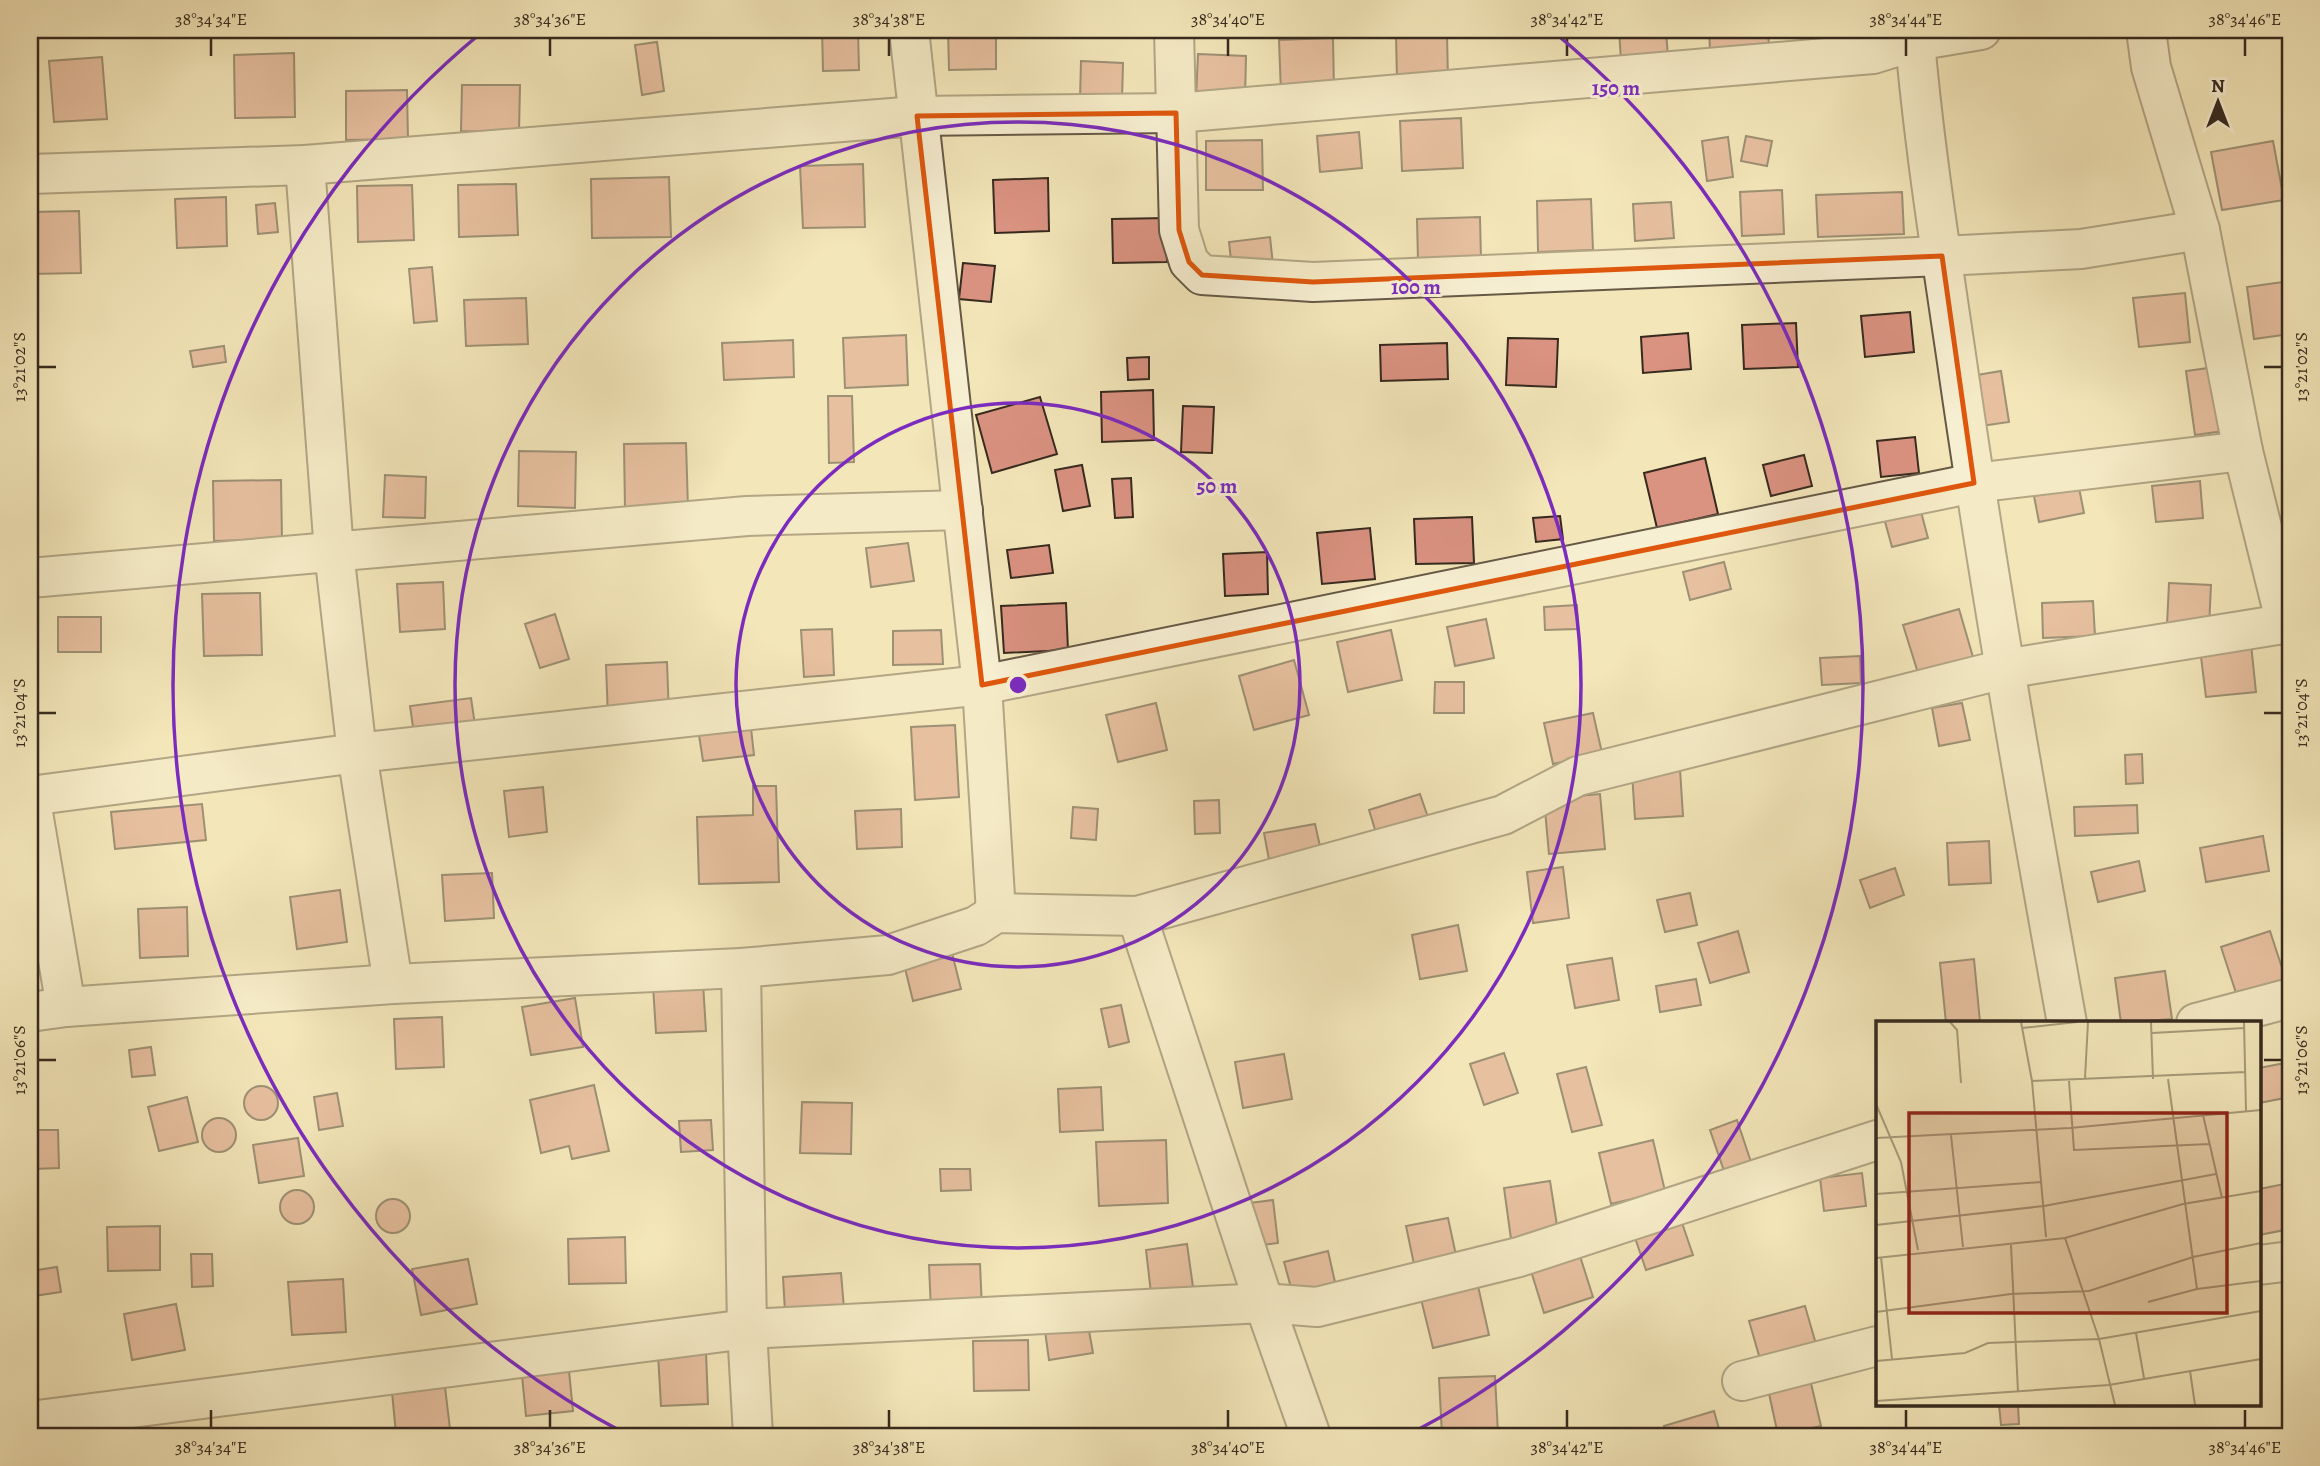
<svg xmlns="http://www.w3.org/2000/svg" width="2320" height="1466" font-family="Alegreya,serif">
  <rect width="100%" height="100%" fill="#f3e6b9"/>
  <filter id="stains"><feTurbulence type="fractalNoise" baseFrequency=".00286" numOctaves="4"/><feColorMatrix values="0 0 0 0 .2 0 0 0 0 .09 0 0 0 0 .02 0 0 0 .5 -.17"/></filter>
  <radialGradient id="worn" r=".72"><stop offset=".6" stop-color="#630" stop-opacity="0"/><stop offset="1" stop-color="#630" stop-opacity=".3"/></radialGradient>
  <g fill="#da9281" stroke="#362a1f" stroke-width="2">
    <polygon points="822,30 858,30 859,70 823,71"/>
    <polygon points="948,30 996,30 996,69 949,70"/>
    <polygon points="1619,30 1666,30 1668,58 1621,60"/>
    <polygon points="1709,30 1768,30 1769,47 1710,50"/>
    <polygon points="1807,30 1867,30 1868,42 1808,45"/>
    <polygon points="1447,34 1448,79 1397,80 1396,35"/>
    <polygon points="1333,38 1334,91 1281,93 1279,40"/>
    <polygon points="657,42 664,91 642,95 635,45"/>
    <polygon points="294,53 295,117 235,118 234,55"/>
    <polygon points="1198,54 1246,56 1245,99 1196,98"/>
    <polygon points="102,57 107,119 54,122 49,61"/>
    <polygon points="1081,61 1123,63 1122,101 1080,99"/>
    <polygon points="462,85 520,85 519,133 461,131"/>
    <polygon points="407,90 408,139 346,140 346,91"/>
    <polygon points="1461,118 1463,168 1402,171 1400,121"/>
    <polygon points="1359,132 1362,168 1320,172 1317,136"/>
    <polygon points="1746,136 1772,141 1767,166 1741,161"/>
    <polygon points="1728,137 1733,177 1707,181 1702,141"/>
    <polygon points="1262,140 1263,190 1206,190 1206,141"/>
    <polygon points="2273,141 2284,200 2222,210 2211,152"/>
    <polygon points="863,164 865,227 803,228 800,166"/>
    <polygon points="669,177 671,237 592,238 591,179"/>
    <polygon points="1048,178 1049,231 995,233 993,180"/>
    <polygon points="516,184 518,235 459,237 458,185"/>
    <polygon points="412,185 414,240 358,242 357,186"/>
    <polygon points="1782,190 1784,234 1742,236 1740,192"/>
    <polygon points="1902,192 1904,234 1818,237 1816,195"/>
    <polygon points="226,197 227,246 177,248 175,199"/>
    <polygon points="1591,199 1593,250 1538,252 1537,201"/>
    <polygon points="1671,202 1674,238 1635,241 1633,204"/>
    <polygon points="275,203 278,232 258,234 256,205"/>
    <polygon points="79,211 81,273 30,274 30,212"/>
    <polygon points="1480,217 1481,260 1418,261 1417,219"/>
    <polygon points="1166,218 1167,262 1113,263 1112,219"/>
    <polygon points="1270,237 1273,265 1232,269 1229,242"/>
    <polygon points="963,263 995,266 991,302 959,299"/>
    <polygon points="432,267 437,321 414,323 409,269"/>
    <polygon points="2290,281 2290,334 2254,339 2247,287"/>
    <polygon points="2185,293 2190,342 2139,347 2133,298"/>
    <polygon points="526,298 528,344 466,346 464,300"/>
    <polygon points="1910,312 1914,352 1865,357 1861,316"/>
    <polygon points="1796,323 1798,367 1744,369 1742,325"/>
    <polygon points="1688,333 1691,369 1643,373 1641,337"/>
    <polygon points="906,335 908,385 845,388 843,338"/>
    <polygon points="1508,338 1558,339 1556,387 1506,385"/>
    <polygon points="793,340 794,377 724,380 722,343"/>
    <polygon points="1447,343 1448,379 1381,381 1380,345"/>
    <polygon points="224,346 226,362 193,367 190,351"/>
    <polygon points="1149,357 1149,379 1128,380 1127,358"/>
    <polygon points="2222,366 2231,430 2195,435 2186,371"/>
    <polygon points="2001,371 2009,422 1974,427 1965,377"/>
    <polygon points="1153,390 1154,440 1102,442 1101,392"/>
    <polygon points="828,396 852,396 854,462 829,463"/>
    <polygon points="1040,397 1057,454 992,473 976,415"/>
    <polygon points="1183,406 1214,407 1212,453 1181,452"/>
    <polygon points="1915,437 1919,473 1881,477 1877,441"/>
    <polygon points="686,443 688,508 625,509 624,444"/>
    <polygon points="519,451 576,452 575,508 518,506"/>
    <polygon points="1804,455 1812,486 1771,496 1763,465"/>
    <polygon points="1705,458 1718,514 1657,528 1644,473"/>
    <polygon points="1082,465 1090,506 1063,511 1055,470"/>
    <polygon points="385,475 426,477 425,518 383,517"/>
    <polygon points="1131,478 1133,517 1115,518 1112,479"/>
    <polygon points="281,480 282,539 214,541 213,481"/>
    <polygon points="2200,481 2203,518 2156,522 2152,486"/>
    <polygon points="2079,488 2084,513 2039,522 2034,496"/>
    <polygon points="1920,508 1928,538 1892,547 1884,518"/>
    <polygon points="1560,516 1563,539 1536,542 1533,518"/>
    <polygon points="1472,517 1474,563 1416,564 1414,519"/>
    <polygon points="1370,528 1375,579 1322,584 1317,533"/>
    <polygon points="908,543 914,581 871,587 866,548"/>
    <polygon points="1049,545 1053,573 1011,578 1007,550"/>
    <polygon points="1267,552 1268,594 1225,596 1223,554"/>
    <polygon points="1724,562 1731,589 1690,600 1683,572"/>
    <polygon points="443,582 445,629 400,632 397,584"/>
    <polygon points="2169,583 2211,585 2209,627 2167,625"/>
    <polygon points="260,593 262,655 204,656 202,594"/>
    <polygon points="2093,601 2095,636 2043,638 2042,603"/>
    <polygon points="1066,603 1068,650 1004,653 1001,606"/>
    <polygon points="1577,605 1578,629 1545,630 1544,607"/>
    <polygon points="1959,609 1973,657 1918,673 1903,625"/>
    <polygon points="555,614 569,659 540,668 525,624"/>
    <rect x="58" y="617" width="43" height="35"/>
    <polygon points="1486,619 1494,658 1455,666 1447,627"/>
    <polygon points="832,629 834,675 804,677 801,630"/>
    <polygon points="941,630 943,664 893,665 893,631"/>
    <polygon points="1391,630 1402,680 1348,692 1337,642"/>
    <polygon points="2251,644 2256,692 2206,697 2200,649"/>
    <polygon points="1860,656 1861,683 1822,685 1820,658"/>
    <polygon points="1294,660 1309,715 1254,730 1239,676"/>
    <polygon points="667,662 669,715 608,718 606,665"/>
    <polygon points="1435,682 1464,682 1464,713 1434,713"/>
    <polygon points="471,698 475,725 414,734 410,706"/>
    <polygon points="1156,703 1167,750 1118,762 1106,715"/>
    <polygon points="1962,703 1970,740 1939,746 1932,708"/>
    <polygon points="1593,713 1602,753 1553,764 1544,723"/>
    <polygon points="955,725 959,797 915,800 911,727"/>
    <polygon points="751,728 754,755 703,761 699,735"/>
    <polygon points="2142,754 2143,783 2126,784 2125,755"/>
    <polygon points="1680,769 1683,816 1635,819 1632,773"/>
    <polygon points="753,786 776,786 779,882 699,884 697,817 753,815"/>
    <polygon points="543,787 547,832 509,837 504,791"/>
    <polygon points="1420,794 1433,832 1381,849 1369,810"/>
    <polygon points="1600,794 1605,849 1549,854 1544,799"/>
    <polygon points="1219,800 1220,833 1195,834 1194,801"/>
    <polygon points="202,804 206,840 115,849 111,812"/>
    <polygon points="2137,805 2138,833 2075,836 2074,807"/>
    <polygon points="1073,807 1098,809 1096,840 1071,838"/>
    <polygon points="901,809 902,847 857,849 855,811"/>
    <polygon points="1315,824 1322,855 1270,865 1264,833"/>
    <polygon points="2263,836 2269,871 2206,882 2200,848"/>
    <polygon points="1989,841 1991,883 1949,885 1947,843"/>
    <polygon points="2139,861 2145,891 2098,902 2091,872"/>
    <polygon points="1563,867 1569,918 1533,923 1527,872"/>
    <polygon points="1895,868 1904,895 1870,908 1860,880"/>
    <polygon points="492,873 494,918 445,921 442,875"/>
    <polygon points="340,890 347,942 297,949 290,897"/>
    <polygon points="1690,893 1697,925 1665,932 1657,900"/>
    <polygon points="187,907 188,956 140,958 138,909"/>
    <polygon points="1458,925 1467,971 1420,979 1412,935"/>
    <polygon points="1738,931 1749,972 1710,983 1698,943"/>
    <polygon points="2270,931 2286,980 2237,996 2221,947"/>
    <polygon points="952,953 961,989 913,1001 904,964"/>
    <polygon points="1612,958 1619,1000 1575,1008 1567,965"/>
    <polygon points="1974,959 1980,1022 1946,1023 1940,963"/>
    <polygon points="2165,971 2172,1019 2121,1023 2115,978"/>
    <polygon points="1696,979 1701,1005 1660,1012 1656,986"/>
    <polygon points="703,983 706,1031 656,1033 653,986"/>
    <polygon points="575,998 583,1047 531,1055 522,1007"/>
    <polygon points="1121,1005 1129,1042 1109,1047 1101,1009"/>
    <polygon points="442,1017 444,1067 396,1069 394,1019"/>
    <polygon points="151,1047 155,1075 132,1077 129,1050"/>
    <polygon points="1504,1053 1518,1093 1484,1105 1470,1064"/>
    <polygon points="1284,1054 1292,1099 1243,1108 1235,1062"/>
    <polygon points="2290,1062 2290,1097 2259,1103 2259,1068"/>
    <polygon points="1586,1067 1602,1125 1572,1132 1557,1074"/>
    <polygon points="594,1085 609,1151 572,1159 569,1146 541,1153 530,1100"/>
    <circle cx="261" cy="1103" r="17"/>
    <polygon points="1101,1087 1103,1130 1060,1132 1058,1089"/>
    <polygon points="337,1093 343,1126 319,1130 314,1097"/>
    <polygon points="187,1097 198,1142 159,1151 148,1107"/>
    <polygon points="802,1102 852,1103 851,1154 800,1153"/>
    <circle cx="219" cy="1135" r="17"/>
    <polygon points="711,1120 713,1150 681,1152 679,1121"/>
    <polygon points="1737,1120 1751,1162 1724,1171 1710,1130"/>
    <polygon points="33,1130 58,1130 59,1168 34,1169"/>
    <polygon points="298,1138 304,1176 259,1183 253,1145"/>
    <polygon points="1166,1140 1168,1203 1099,1206 1096,1142"/>
    <polygon points="1653,1140 1665,1191 1611,1204 1599,1153"/>
    <polygon points="940,1169 970,1169 971,1190 941,1191"/>
    <polygon points="1862,1173 1866,1206 1824,1211 1820,1178"/>
    <polygon points="1550,1181 1558,1232 1511,1239 1504,1188"/>
    <polygon points="2289,1183 2290,1229 2259,1235 2259,1189"/>
    <circle cx="297" cy="1207" r="17"/>
    <circle cx="393" cy="1216" r="17"/>
    <polygon points="1273,1200 1278,1243 1253,1246 1249,1203"/>
    <polygon points="1680,1217 1693,1255 1646,1270 1633,1232"/>
    <polygon points="1448,1218 1457,1260 1415,1269 1406,1226"/>
    <polygon points="160,1226 160,1270 108,1271 107,1227"/>
    <polygon points="625,1237 626,1283 569,1284 568,1239"/>
    <polygon points="1187,1244 1193,1287 1151,1293 1146,1250"/>
    <polygon points="1328,1251 1337,1291 1295,1302 1284,1262"/>
    <polygon points="191,1254 212,1254 213,1286 192,1287"/>
    <polygon points="1580,1256 1593,1297 1544,1313 1531,1271"/>
    <polygon points="468,1259 477,1304 421,1315 412,1269"/>
    <polygon points="980,1264 982,1309 931,1311 929,1265"/>
    <polygon points="57,1267 61,1292 34,1296 30,1271"/>
    <polygon points="841,1273 844,1308 785,1312 783,1277"/>
    <polygon points="343,1279 346,1332 292,1335 288,1282"/>
    <polygon points="1478,1286 1489,1335 1433,1348 1421,1299"/>
    <polygon points="176,1304 185,1350 132,1360 124,1314"/>
    <polygon points="1805,1306 1818,1351 1762,1366 1749,1321"/>
    <polygon points="1088,1325 1093,1353 1049,1360 1045,1331"/>
    <polygon points="1028,1340 1029,1390 974,1391 973,1341"/>
    <polygon points="706,1352 708,1404 661,1406 658,1354"/>
    <polygon points="568,1361 573,1411 526,1416 521,1366"/>
    <polygon points="1495,1376 1498,1433 1442,1435 1439,1378"/>
    <polygon points="1810,1379 1821,1426 1778,1435 1768,1389"/>
    <polygon points="445,1387 450,1429 396,1434 392,1392"/>
    <polygon points="1999,1405 2018,1405 2019,1424 2001,1425"/>
    <polygon points="1714,1411 1721,1436 1667,1436 1664,1426"/>
    <polygon points="1644,1428 1646,1436 1612,1436"/>
  </g>
  <g fill="none" stroke-linecap="round" stroke-linejoin="round">
    <defs>
      <g id="minor">
        <polyline points="909,30 982,685 996,913"/>
        <polyline points="1174,30 1179,230 1189,262 1202,275 1313,282 1942,256 2081,249 2200,230"/>
        <path d="M1914,30C1923,138 1940,247 1956,355C1988,579 2027,801 2067,1023"/>
        <polyline points="2146,30 2151,67 2200,230 2243,451 2286,624"/>
        <polyline points="305,165 334,552 357,753 393,984"/>
        <polyline points="30,174 305,165 917,116 1176,113 1873,54 1915,41 1981,30"/>
        <polyline points="30,578 747,516 963,510"/>
        <polyline points="30,795 66,1007"/>
        <polyline points="30,796 357,753 982,685 1974,483 2243,451"/>
        <polyline points="1137,916 1264,1303 1311,1436"/>
        <polyline points="741,968 747,1329 753,1436"/>
        <polyline points="30,1012 66,1007 393,984 741,968 888,955 976,926 996,913 1137,916 1503,815 1578,776 2004,669 2290,623"/>
        <polyline points="2196,1023 2290,998"/>
        <polyline points="2259,1265 2290,1261"/>
        <polyline points="1742,1381 1877,1346"/>
        <polyline points="30,1421 747,1329 1264,1303 1317,1307 1519,1257 1877,1140"/>
      </g>
    </defs>
    <use href="#minor" stroke="#655946" stroke-width="42"/>
    <use href="#minor" stroke="#f7efd2" stroke-width="38"/>
  </g>
  <path d="M0 0H2320V1466H0ZM1176,113L1179,230L1189,262L1202,275L1313,282L1942,256L1974,483L982,685L917,116Z" fill="#f3e6b9" fill-opacity=".55" fill-rule="evenodd"/>
  <path fill="none" stroke="#df570d" stroke-width="5" stroke-linejoin="round" d="M1176,113L1179,230L1189,262L1202,275L1313,282L1942,256L1974,483L982,685L917,116Z"/>
  <path fill="none" stroke="#362a1f" stroke-width="2.5" d="M211,38V56M550,38V56M889,38V56M1228,38V56M1567,38V56M1906,38V56M2245,38V56M38,367H56M2264,367H2282M38,713H56M2264,713H2282M38,1060H56M2264,1060H2282M211,1410V1428M550,1410V1428M889,1410V1428M1228,1410V1428M1567,1410V1428M1906,1410V1428M2245,1410V1428"/>
  <g fill="none" stroke="#7b2cbf" stroke-width="3.5">
    <circle cx="1018" cy="685" r="282"/>
    <circle cx="1018" cy="685" r="563"/>
    <path d="M628 1435A845 845 0 0 1 481 33M1555 33A845 845 0 0 1 1408 1435"/>
  </g>
  <g transform="translate(1876 1021)">
    <rect width="385" height="385" fill="#f3e6b9"/>
    <path fill="none" stroke="#a79b7b" stroke-width="2" d="M74,1L81,9L85,62M145,1L156,60L370,51M275,1L277,58M368,1L370,90M146,7L201,1M276,12L369,7M209,57L212,1M292,58L321,268M156,60L170,216M193,60L198,129L334,123M0,83L25,141L42,229M327,94L346,177M75,114L87,226M0,117L194,107L385,89M0,173L165,161M0,204L168,185L340,153M189,217L223,318L239,384M135,224L142,371M5,236L16,338M0,237L189,217L307,183L385,170M272,281L321,268L385,260M0,291L135,273L213,270L317,236L385,222M260,312L268,357M0,340L89,332L112,322L223,318L385,290M314,350L319,384M0,380L233,364L385,338"/>
    <path fill="#8f2418" fill-opacity="0.15" stroke="#8f2418" stroke-width="3.5" d="M33,92H351V292H33Z"/>
    <rect width="385" height="385" fill="none" stroke="#362a1f" stroke-width="3.5"/>
  </g>
  <circle cx="1018" cy="685" r="10" fill="#7b2cbf" stroke="#f7efd2" stroke-width="3.5"/>
  <g font-size="21" text-anchor="middle" font-weight="bold" fill="#7b2cbf" stroke="#f7efd2" stroke-width="6" stroke-linejoin="round" paint-order="stroke">
    <text x="1616" y="95">150 m</text>
    <text x="1416" y="294">100 m</text>
    <text x="1217" y="493">50 m</text>
  </g>
  <rect width="2320" height="1466" fill="none" stroke="#f3e6b9" stroke-width="77"/>
  <g transform="translate(2218 102)" stroke="#f7efd2" stroke-width="5" paint-order="stroke">
  <path d="M0-5L12 26L0 18L-12 26Z" fill="#362a1f"/>
  <text y="-10" font-size="19" font-weight="bold" text-anchor="middle" fill="#362a1f">N</text>
  </g>
  <rect x="38" y="38" width="2244" height="1390" fill="none" stroke="#362a1f" stroke-width="2.5"/>
  <g font-size="18" text-anchor="middle" fill="#362a1f">
    <text x="211" y="25">38°34'34"E</text>
    <text x="550" y="25">38°34'36"E</text>
    <text x="889" y="25">38°34'38"E</text>
    <text x="1228" y="25">38°34'40"E</text>
    <text x="1567" y="25">38°34'42"E</text>
    <text x="1906" y="25">38°34'44"E</text>
    <text x="2245" y="25">38°34'46"E</text>
    <text transform="translate(19 367) rotate(-90)" y="6">13°21'02"S</text>
    <text transform="translate(2301 367) rotate(-90)" y="6">13°21'02"S</text>
    <text transform="translate(19 713) rotate(-90)" y="6">13°21'04"S</text>
    <text transform="translate(2301 713) rotate(-90)" y="6">13°21'04"S</text>
    <text transform="translate(19 1060) rotate(-90)" y="6">13°21'06"S</text>
    <text transform="translate(2301 1060) rotate(-90)" y="6">13°21'06"S</text>
    <text x="211" y="1453">38°34'34"E</text>
    <text x="550" y="1453">38°34'36"E</text>
    <text x="889" y="1453">38°34'38"E</text>
    <text x="1228" y="1453">38°34'40"E</text>
    <text x="1567" y="1453">38°34'42"E</text>
    <text x="1906" y="1453">38°34'44"E</text>
    <text x="2245" y="1453">38°34'46"E</text>
  </g>
  <rect width="100%" height="100%" filter="url(#stains)"/>
  <rect width="100%" height="100%" fill="url(#worn)"/>
</svg>
